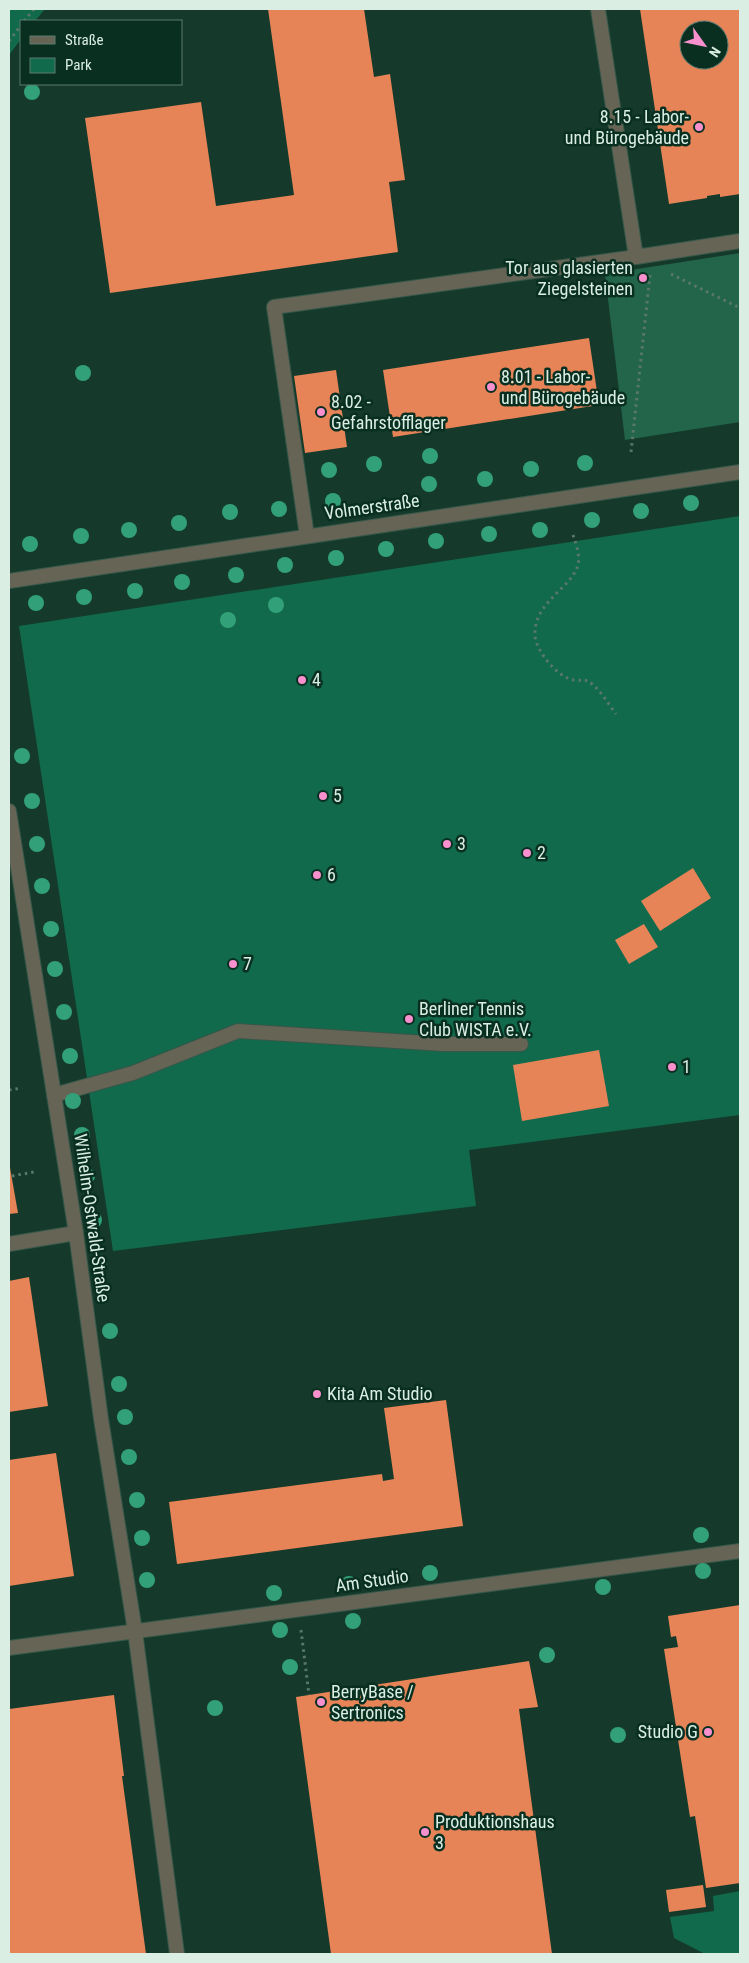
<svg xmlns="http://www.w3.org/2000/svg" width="749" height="1963" font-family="'Roboto Condensed',sans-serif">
  <rect width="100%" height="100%" fill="#153a2b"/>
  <g fill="#116a4c">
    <polygon points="9,9 45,9 35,21 21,21 21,39 9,55"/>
    <polygon points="740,516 740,1115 469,1150 476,1206 113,1251 19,626"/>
    <polygon points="740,1891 740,1954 705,1954 674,1938 670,1917 714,1911 713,1896"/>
  </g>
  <polygon fill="#22654b" points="740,253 740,422 625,440 605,274"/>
  <g fill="#e68458" fill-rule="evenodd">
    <polygon points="268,9 364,9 374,77 390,74 405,180 389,182 398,252 110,293 85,118 201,102 216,206 294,195"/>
    <path d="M640,9H740V194L720,197V194L707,196V198L669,204ZM689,30H719V60H689Z"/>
    <polygon points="589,338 599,405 393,437 383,370"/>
    <polygon points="336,370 347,447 305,453 294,376"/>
    <polygon points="693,868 711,898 660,931 641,901"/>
    <polygon points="644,924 658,947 629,964 615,940"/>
    <polygon points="599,1050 609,1106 522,1121 513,1065"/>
    <polygon points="9,1162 18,1213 9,1214"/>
    <polygon points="29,1277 48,1406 9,1412 9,1281"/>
    <polygon points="446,1400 463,1526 177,1564 169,1502 382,1474 383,1481 394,1479 384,1408"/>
    <polygon points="56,1453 74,1576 9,1586 9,1460"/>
    <polygon points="740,1605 740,1883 706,1888 695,1816 690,1817 664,1649 678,1647 676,1636 671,1637 668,1616"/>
    <polygon points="529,1661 538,1707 519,1709 552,1954 331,1954 296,1697"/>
    <polygon points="114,1695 124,1776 122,1776 146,1954 9,1954 9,1709"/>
    <polygon points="703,1885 706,1907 669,1912 666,1890"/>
  </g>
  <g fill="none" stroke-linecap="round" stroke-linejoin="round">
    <defs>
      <g id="service">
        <polyline points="598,9 636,257 740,241"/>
        <polyline points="307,536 274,307 636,257"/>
        <polyline points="54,1095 133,1073 238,1031 443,1044 521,1044"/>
        <polyline points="9,1244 76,1233"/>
        <polyline points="135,1631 177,1954"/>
      </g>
      <g id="minor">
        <polyline points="9,581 740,472"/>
        <polyline points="9,811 76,1233 101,1419 135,1631"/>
      </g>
      <polyline id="tertiary" points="9,1648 740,1551"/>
    </defs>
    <use href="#service" stroke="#355749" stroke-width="16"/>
    <use href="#minor" stroke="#355749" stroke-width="16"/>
    <use href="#tertiary" stroke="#355749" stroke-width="16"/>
    <g stroke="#59786b" stroke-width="3" stroke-dasharray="2.5 4" stroke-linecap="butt">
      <polyline points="24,21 34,9"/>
      <polyline points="9,41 21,25"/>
      <polyline points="671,274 740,308"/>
      <polyline points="631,452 650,275"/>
      <path d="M573,535C576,544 580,554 578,565C572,588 533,602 535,636C536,651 558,678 574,680C581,681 586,678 592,684C601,691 609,705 616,714"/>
      <polyline points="9,1090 22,1088"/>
      <polyline points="12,1176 34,1172"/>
      <polyline points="301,1630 309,1695"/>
    </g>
    <use href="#service" stroke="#656455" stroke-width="14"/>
    <use href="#minor" stroke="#656455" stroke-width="14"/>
    <use href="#tertiary" stroke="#656455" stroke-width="14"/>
  </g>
  <g fill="#32a078">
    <circle cx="32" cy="92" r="8"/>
    <circle cx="83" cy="373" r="8"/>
    <circle cx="430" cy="456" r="8"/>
    <circle cx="585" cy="463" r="8"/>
    <circle cx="374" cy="464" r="8"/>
    <circle cx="531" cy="469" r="8"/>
    <circle cx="329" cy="470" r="8"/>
    <circle cx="485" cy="479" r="8"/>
    <circle cx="429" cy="484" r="8"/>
    <circle cx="333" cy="501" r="8"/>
    <circle cx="691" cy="503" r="8"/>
    <circle cx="279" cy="509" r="8"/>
    <circle cx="641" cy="511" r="8"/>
    <circle cx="230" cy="512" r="8"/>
    <circle cx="592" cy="520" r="8"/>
    <circle cx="179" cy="523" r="8"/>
    <circle cx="129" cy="530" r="8"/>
    <circle cx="540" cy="530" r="8"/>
    <circle cx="489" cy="534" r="8"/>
    <circle cx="81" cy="536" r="8"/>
    <circle cx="436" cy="541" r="8"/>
    <circle cx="30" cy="544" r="8"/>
    <circle cx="386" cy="549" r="8"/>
    <circle cx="336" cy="558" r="8"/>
    <circle cx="285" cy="565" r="8"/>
    <circle cx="236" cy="575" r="8"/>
    <circle cx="182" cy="582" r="8"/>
    <circle cx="135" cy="591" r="8"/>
    <circle cx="84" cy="597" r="8"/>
    <circle cx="36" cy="603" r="8"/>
    <circle cx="276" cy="605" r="8"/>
    <circle cx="228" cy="620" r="8"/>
    <circle cx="22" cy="756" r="8"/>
    <circle cx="32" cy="801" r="8"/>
    <circle cx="37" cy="844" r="8"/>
    <circle cx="42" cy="886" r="8"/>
    <circle cx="51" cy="929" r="8"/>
    <circle cx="55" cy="969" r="8"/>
    <circle cx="64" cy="1012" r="8"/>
    <circle cx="70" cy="1056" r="8"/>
    <circle cx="73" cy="1101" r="8"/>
    <circle cx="82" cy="1135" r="8"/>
    <circle cx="87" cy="1176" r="8"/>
    <circle cx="94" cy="1220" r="8"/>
    <circle cx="99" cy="1262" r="8"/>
    <circle cx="110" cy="1331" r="8"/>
    <circle cx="119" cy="1384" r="8"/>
    <circle cx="125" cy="1417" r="8"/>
    <circle cx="129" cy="1457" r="8"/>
    <circle cx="137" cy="1500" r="8"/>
    <circle cx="701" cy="1535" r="8"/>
    <circle cx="142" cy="1538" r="8"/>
    <circle cx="703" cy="1571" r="8"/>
    <circle cx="430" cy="1573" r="8"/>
    <circle cx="147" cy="1580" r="8"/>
    <circle cx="349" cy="1584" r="8"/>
    <circle cx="603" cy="1587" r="8"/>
    <circle cx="274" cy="1593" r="8"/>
    <circle cx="353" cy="1621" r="8"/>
    <circle cx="280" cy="1630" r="8"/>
    <circle cx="547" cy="1655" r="8"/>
    <circle cx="290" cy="1667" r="8"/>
    <circle cx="215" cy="1708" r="8"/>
    <circle cx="618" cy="1735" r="8"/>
  </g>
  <g fill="#f790cd" stroke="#092f21" stroke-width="2">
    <circle cx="699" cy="127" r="5"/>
    <circle cx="643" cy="278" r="5"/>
    <circle cx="491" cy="387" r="5"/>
    <circle cx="321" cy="412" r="5"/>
    <circle cx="302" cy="680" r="5"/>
    <circle cx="323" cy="796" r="5"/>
    <circle cx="447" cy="844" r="5"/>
    <circle cx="527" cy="853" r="5"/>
    <circle cx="317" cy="875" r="5"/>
    <circle cx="233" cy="964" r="5"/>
    <circle cx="409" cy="1019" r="5"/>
    <circle cx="672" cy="1067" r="5"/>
    <circle cx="317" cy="1394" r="5"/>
    <circle cx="321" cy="1702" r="5"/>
    <circle cx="708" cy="1732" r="5"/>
    <circle cx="425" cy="1832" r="5"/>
  </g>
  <g text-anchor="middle" stroke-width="5" stroke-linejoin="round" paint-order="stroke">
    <g font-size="18" fill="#daeee4" stroke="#092f21" text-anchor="start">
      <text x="689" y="123" text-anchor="end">8.15 - Labor-<tspan x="689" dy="21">und Bürogebäude</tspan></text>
      <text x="633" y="274" text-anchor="end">Tor aus glasierten<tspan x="633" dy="21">Ziegelsteinen</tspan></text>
      <text x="501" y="383">8.01 - Labor-<tspan x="501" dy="21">und Bürogebäude</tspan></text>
      <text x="331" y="408">8.02 -<tspan x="331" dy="21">Gefahrstofflager</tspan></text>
      <text x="312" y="686">4</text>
      <text x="333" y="802">5</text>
      <text x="457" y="850">3</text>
      <text x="537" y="859">2</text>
      <text x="327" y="881">6</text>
      <text x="243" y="970">7</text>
      <text x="419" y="1015">Berliner Tennis<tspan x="419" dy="21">Club WISTA e.V.</tspan></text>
      <text x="682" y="1073">1</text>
      <text x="327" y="1400">Kita Am Studio</text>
      <text x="331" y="1698">BerryBase /<tspan x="331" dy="21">Sertronics</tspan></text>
      <text x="698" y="1738" text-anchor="end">Studio G</text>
      <text x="435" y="1828">Produktionshaus<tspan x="435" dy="21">3</tspan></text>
    </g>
    <g font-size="18" fill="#daeee4" stroke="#092f21">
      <text transform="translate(372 507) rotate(-8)" y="6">Volmerstraße</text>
      <text transform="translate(92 1218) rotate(82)" y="6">Wilhelm-Ostwald-Straße</text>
      <text transform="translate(372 1581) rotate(-8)" y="6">Am Studio</text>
    </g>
  </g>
  <rect width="749" height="1963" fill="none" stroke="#daeee4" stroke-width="20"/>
  <rect x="20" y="20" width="162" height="65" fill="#092f21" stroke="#5d7b6f"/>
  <rect x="30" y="36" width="25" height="8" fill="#656455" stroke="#5d7b6f"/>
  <text x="65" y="45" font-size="15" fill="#daeee4">Straße</text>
  <rect x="30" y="58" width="25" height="15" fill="#116a4c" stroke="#5d7b6f"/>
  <text x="65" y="70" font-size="15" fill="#daeee4">Park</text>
  <g transform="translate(704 45) rotate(123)"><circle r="24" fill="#092f21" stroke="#5d7b6f"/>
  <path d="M0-4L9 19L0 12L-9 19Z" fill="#f790cd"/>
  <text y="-8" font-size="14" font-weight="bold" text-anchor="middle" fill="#daeee4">N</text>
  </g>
</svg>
